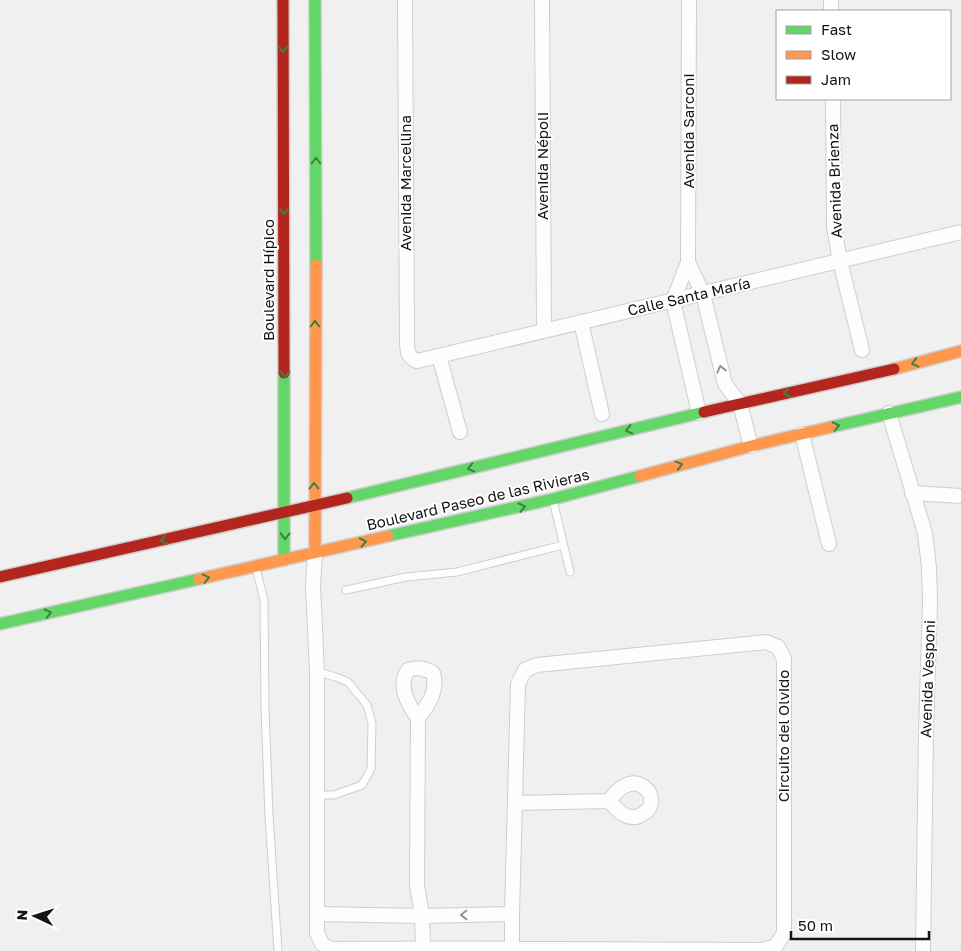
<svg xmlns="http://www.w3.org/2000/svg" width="961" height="951" font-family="'Golos Text',sans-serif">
  <rect width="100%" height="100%" fill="#f0f0f0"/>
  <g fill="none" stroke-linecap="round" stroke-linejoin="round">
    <defs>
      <g id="lane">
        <polyline points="553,500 570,572"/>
        <polyline points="256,568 264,600 265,708 269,816 278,951"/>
        <polyline points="346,590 406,577 457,572 563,545"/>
        <polyline points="317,795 334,795 362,785 371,769 372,723 367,705 348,682 336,677 317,672"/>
      </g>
      <g id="street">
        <path d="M405,0L407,339C407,350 407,357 417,361L961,232"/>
        <polyline points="542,0 544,331"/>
        <polyline points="689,0 688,262 673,301 699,413"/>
        <polyline points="831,0 831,11"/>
        <polyline points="833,99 834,227 840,261 862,350"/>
        <polyline points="688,262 703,294 725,384 740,404 751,446"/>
        <polyline points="581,322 602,414"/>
        <polyline points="439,356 460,432"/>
        <polyline points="889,413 925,533 929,567 930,601 926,733 923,951"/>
        <polyline points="802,434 829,544"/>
        <polyline points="912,493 961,496"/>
        <path d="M315,552L313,586L317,672V933L322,944L331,949C475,948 619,949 763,950L776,946L784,933V659L778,647L766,642L537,665L525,670L518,684L512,914V951"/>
        <path d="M418,718C429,704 438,691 433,673C424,668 418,667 408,670C397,686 408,704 418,718L417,885L422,916L423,948"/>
        <path d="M515,803L609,801C617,790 630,777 644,787C648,790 651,795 651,800C652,805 648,811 644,813C630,824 618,811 609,801"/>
        <polyline points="317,914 422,916 512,914"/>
      </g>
      <g id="fast">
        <polyline points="315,0 316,265"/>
        <polyline points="284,373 284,560"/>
        <polyline points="831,427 961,397"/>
        <polyline points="347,498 704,412"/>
        <polyline points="388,536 553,499 640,476"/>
        <polyline points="0,624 199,579"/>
      </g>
      <g id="slow">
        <polyline points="894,369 961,351"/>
        <polyline points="640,476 751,446 831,427"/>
        <polyline points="315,552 316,265"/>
        <polyline points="199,579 388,536"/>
      </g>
      <g id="jam">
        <polyline points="283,0 284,373"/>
        <polyline points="704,412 894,369"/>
        <polyline points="0,577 347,498"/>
      </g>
    </defs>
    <use href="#lane" stroke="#cecece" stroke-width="9"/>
    <use href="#street" stroke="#cecece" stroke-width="16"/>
    <use href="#fast" stroke="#cecece" stroke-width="14"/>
    <use href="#slow" stroke="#cecece" stroke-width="14"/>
    <use href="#jam" stroke="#cecece" stroke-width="14"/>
    <use href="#lane" stroke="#fdfdfd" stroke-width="7"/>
    <use href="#street" stroke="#fdfdfd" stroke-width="14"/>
    <use href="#fast" stroke="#63d668" stroke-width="11"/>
    <use href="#slow" stroke="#ff974d" stroke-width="11"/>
    <use href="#jam" stroke="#b3261e" stroke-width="11"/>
  </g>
  <defs><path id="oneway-chevron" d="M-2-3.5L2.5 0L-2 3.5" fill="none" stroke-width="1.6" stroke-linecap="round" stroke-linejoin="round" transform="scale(1.25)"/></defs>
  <g stroke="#3f7f43">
    <use href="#oneway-chevron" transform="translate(283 49) rotate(90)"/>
    <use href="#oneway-chevron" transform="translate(316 161) rotate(-90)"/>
    <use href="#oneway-chevron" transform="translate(284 211) rotate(90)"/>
    <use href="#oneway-chevron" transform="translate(315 324) rotate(-90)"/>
    <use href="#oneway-chevron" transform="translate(915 363) rotate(166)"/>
    <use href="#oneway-chevron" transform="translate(285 374) rotate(90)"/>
    <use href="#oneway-chevron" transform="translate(787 393) rotate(167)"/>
    <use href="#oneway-chevron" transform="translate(836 426) rotate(-13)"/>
    <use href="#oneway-chevron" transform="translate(629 430) rotate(166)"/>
    <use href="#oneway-chevron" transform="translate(679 465) rotate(-15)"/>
    <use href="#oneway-chevron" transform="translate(471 468) rotate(166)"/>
    <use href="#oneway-chevron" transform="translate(314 486) rotate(-90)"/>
    <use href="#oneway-chevron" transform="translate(522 507) rotate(-13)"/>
    <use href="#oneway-chevron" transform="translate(285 536) rotate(91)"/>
    <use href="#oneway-chevron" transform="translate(164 540) rotate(167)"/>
    <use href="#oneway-chevron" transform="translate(363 542) rotate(-12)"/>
    <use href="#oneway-chevron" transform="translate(206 578) rotate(-13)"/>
    <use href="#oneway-chevron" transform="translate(48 613) rotate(-13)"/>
  </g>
  <g stroke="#949495">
    <use href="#oneway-chevron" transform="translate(721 369) rotate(-104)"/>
    <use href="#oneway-chevron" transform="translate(464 915) rotate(179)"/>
  </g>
  <g text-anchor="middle" stroke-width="4" stroke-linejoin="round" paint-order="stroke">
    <g font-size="15" fill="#141415" stroke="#fff">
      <text transform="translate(689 131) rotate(-90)" y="5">Avenida Sarconi</text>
      <text transform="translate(543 166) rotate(-90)" y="5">Avenida Népoli</text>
      <text transform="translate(835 181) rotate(-92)" y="5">Avenida Brienza</text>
      <text transform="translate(406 183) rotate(-90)" y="5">Avenida Marcellina</text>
      <text transform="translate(269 280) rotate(-90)" y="5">Boulevard Hípico</text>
      <text transform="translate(689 297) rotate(-13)" y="5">Calle Santa María</text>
      <text transform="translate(478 500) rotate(-13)" y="5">Boulevard Paseo de las Rivieras</text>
      <text transform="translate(928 679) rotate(-88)" y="5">Avenida Vesponi</text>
      <text transform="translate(784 736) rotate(-90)" y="5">Circuito del Olvido</text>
    </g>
  </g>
  <rect x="776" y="10" width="175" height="90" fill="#ffffff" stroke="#a1a1a1"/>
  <rect x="786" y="26" width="25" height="8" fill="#63d668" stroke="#a1a1a1"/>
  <text x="821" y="35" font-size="15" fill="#141415">Fast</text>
  <rect x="786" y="51" width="25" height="8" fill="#ff974d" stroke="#a1a1a1"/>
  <text x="821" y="60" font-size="15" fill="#141415">Slow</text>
  <rect x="786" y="76" width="25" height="8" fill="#b3261e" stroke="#a1a1a1"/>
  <text x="821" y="85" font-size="15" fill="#141415">Jam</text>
  <g transform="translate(35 916) rotate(274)" stroke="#ffffff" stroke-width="4" paint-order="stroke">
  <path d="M0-4L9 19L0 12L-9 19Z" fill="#141415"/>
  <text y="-8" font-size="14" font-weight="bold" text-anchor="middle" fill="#141415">N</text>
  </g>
  <path d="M791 931v8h138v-8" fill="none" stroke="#141415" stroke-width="2.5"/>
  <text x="798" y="931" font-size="15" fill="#141415" stroke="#ffffff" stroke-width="4" paint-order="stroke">50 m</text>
</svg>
